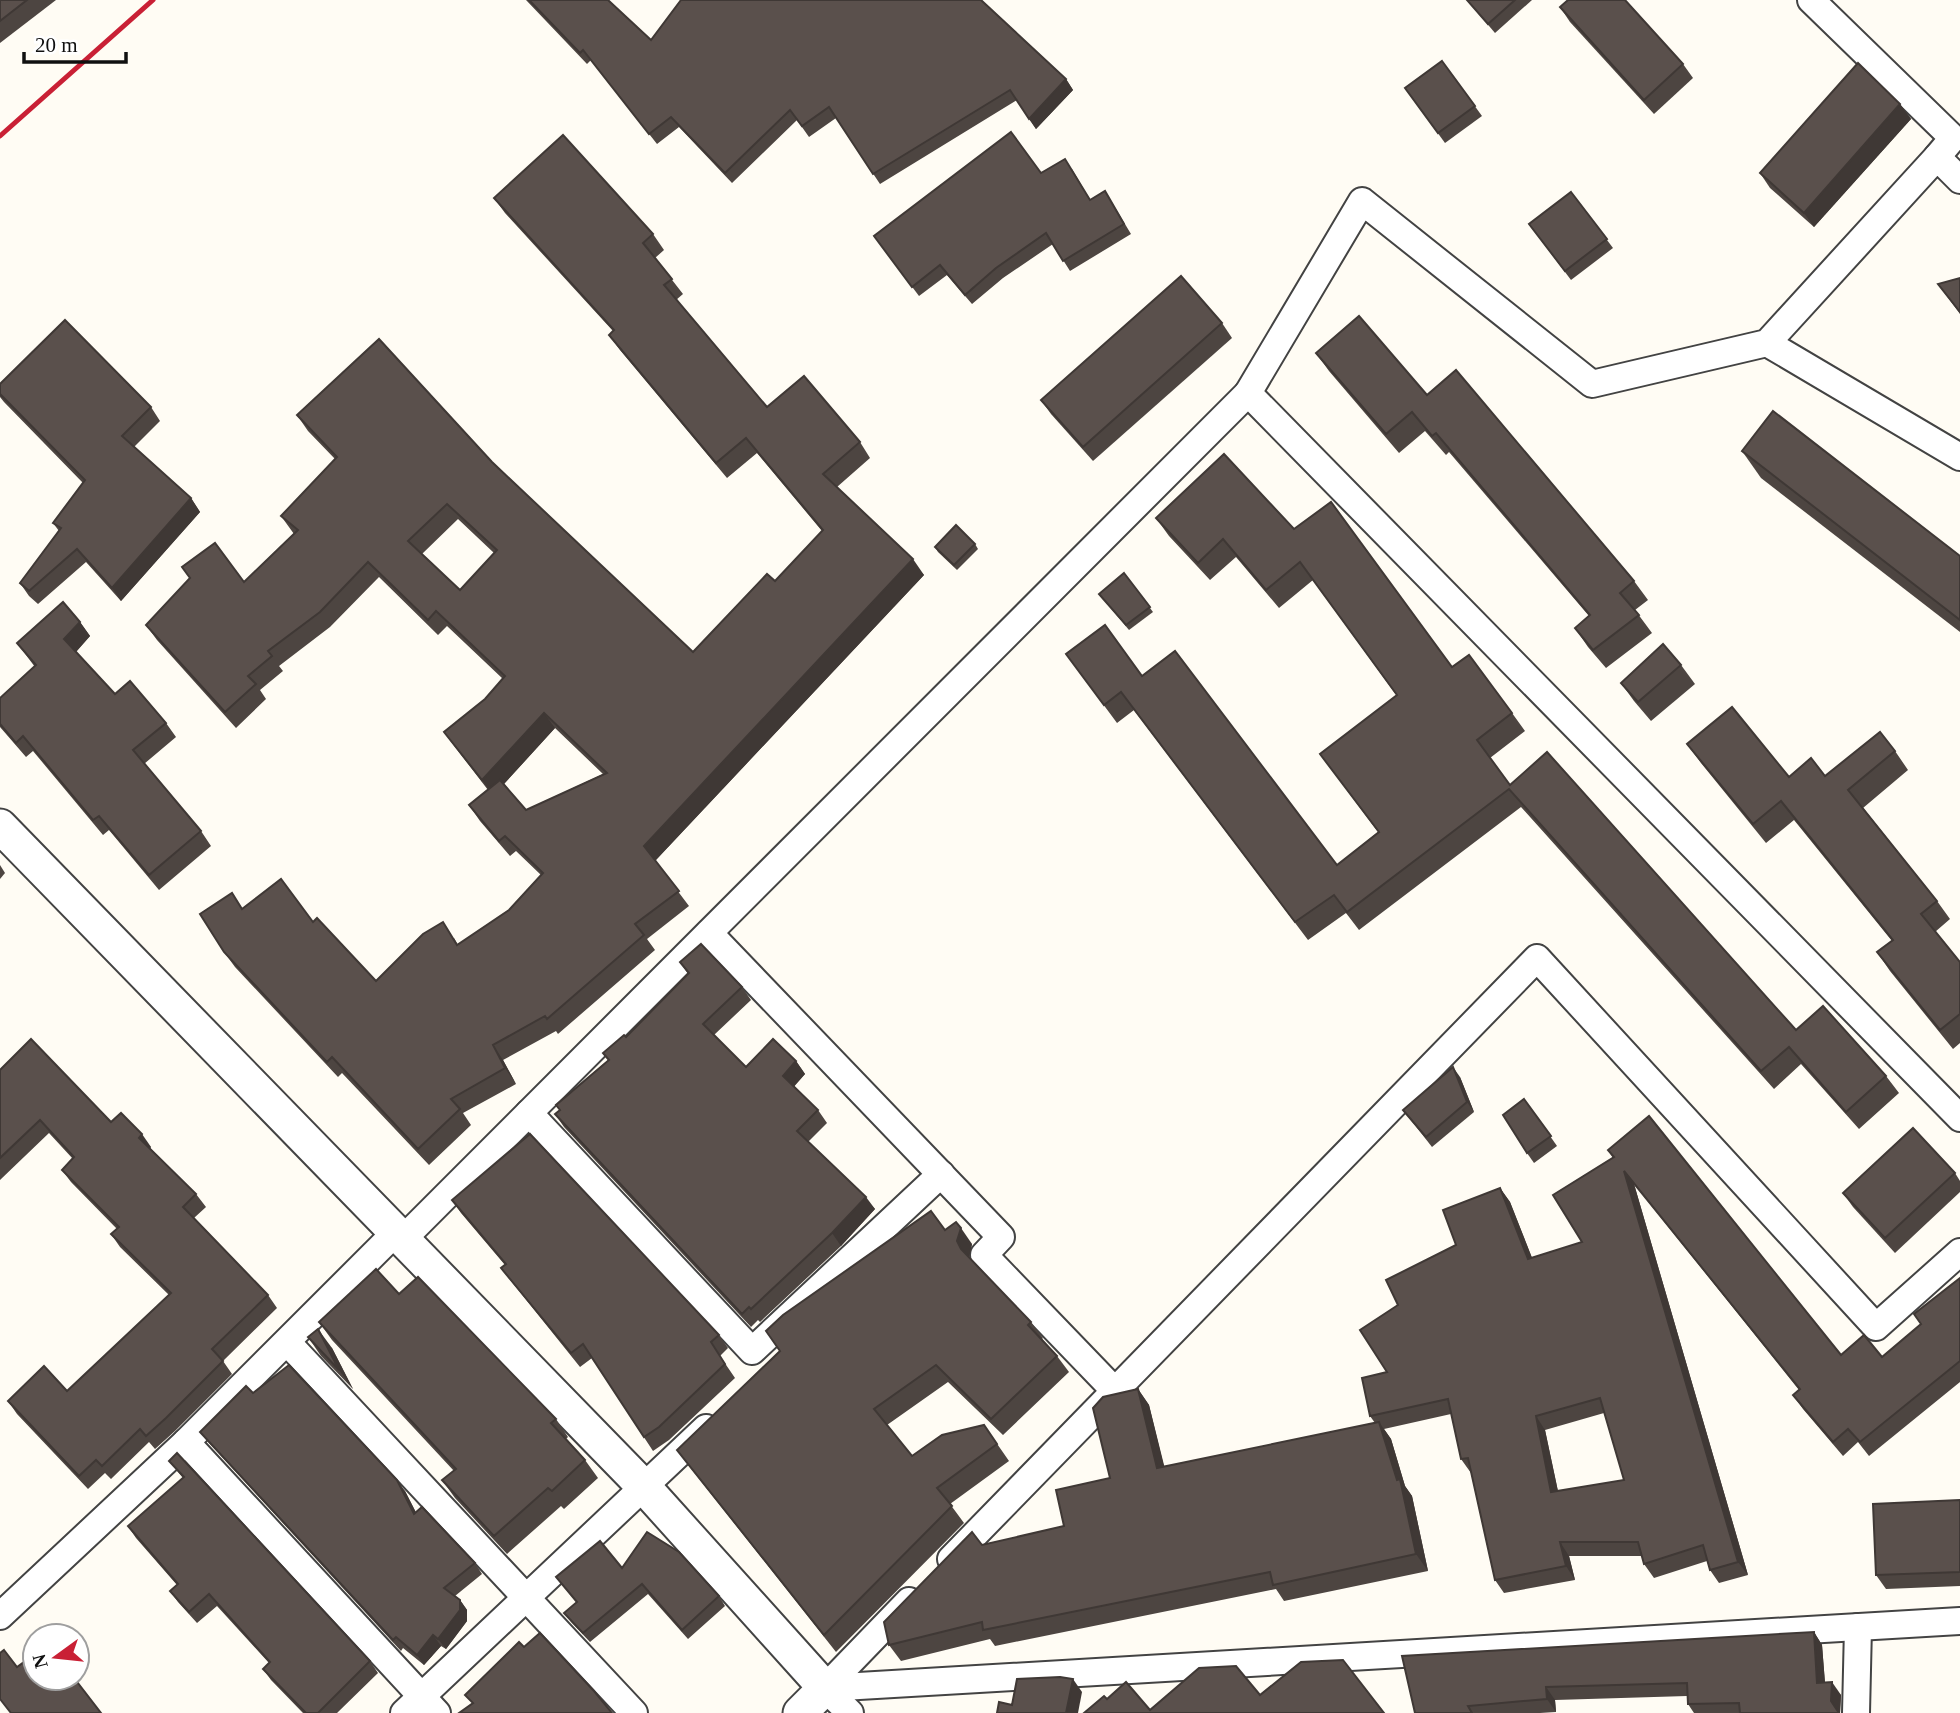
<svg xmlns="http://www.w3.org/2000/svg" width="1960" height="1713" font-family="'Times New Roman',serif">
  <rect width="100%" height="100%" fill="#fffcf4"/>
  <g fill="none" stroke-linecap="round" stroke-linejoin="round">
    <defs>
      <g id="minor">
        <polyline points="1811,0 1953,138 1937,157"/>
        <polyline points="1767,343 1960,457"/>
        <polyline points="1248,393 1362,201 1592,384 1767,343 1937,157 1960,180"/>
        <polyline points="709,933 1001,1237 984,1255 1115,1391"/>
        <polyline points="529,1113 752,1351 941,1174"/>
        <polyline points="397,1231 186,1442 437,1713"/>
        <polyline points="404,1238 1248,393 1960,1118"/>
        <polyline points="287,1342 634,1713"/>
        <polyline points="951,1559 1537,958 1876,1327 1960,1252"/>
        <polyline points="0,1616 186,1442"/>
        <polyline points="825,1688 909,1601"/>
        <polyline points="825,1688 1960,1621"/>
        <polyline points="825,1688 850,1713"/>
        <polyline points="404,1713 706,1428"/>
        <polyline points="1856,1713 1858,1627"/>
      </g>
      <polyline id="tertiary" points="0,826 645,1488 825,1688 800,1713"/>
    </defs>
    <use href="#minor" stroke="#434343" stroke-width="30"/>
    <use href="#tertiary" stroke="#434343" stroke-width="37"/>
    <use href="#minor" stroke="#fff" stroke-width="26"/>
    <use href="#tertiary" stroke="#fff" stroke-width="33"/>
    <polyline stroke="#c92035" stroke-width="5" points="0,136 153,0"/>
  </g>
  <g fill="#4d4541" fill-rule="evenodd">
    <polygon points="0,0 56,0 0,43"/>
    <polygon points="526,0 608,0 651,40 1066,79 1073,90 1036,129 1017,100 880,184 836,118 809,137 797,120 732,183 679,127 657,144 591,60 587,64"/>
    <polygon points="1467,0 1532,0 1495,33"/>
    <polygon points="1560,7 1683,64 1693,78 1654,114 1570,22"/>
    <polygon points="1442,61 1482,116 1445,143 1405,88"/>
    <polygon points="1900,104 1911,119 1814,227 1770,188 1760,173"/>
    <polygon points="1072,169 1090,200 1105,191 1131,234 1070,271 1053,244 1003,278 972,304 947,275 919,296 874,236 1041,173"/>
    <polygon points="1571,192 1613,248 1571,280 1529,224"/>
    <path d="M494,198L653,234L664,250L655,258L683,294L676,300L767,407L860,442L870,458L837,487L924,575L655,861L689,906L647,939L655,950L558,1034L556,1031L503,1060L516,1084L463,1113L471,1125L429,1165L342,1073L338,1077L235,967L224,952L242,908L313,922L376,981L454,938L458,945L509,910L541,875L516,851L510,856L480,821L469,805L488,790L455,747L444,732L485,699L503,679L447,626L438,635L379,577L330,627L279,666L283,671L260,690L266,699L236,728L157,640L146,625L244,582L294,534L281,516L335,459L308,431L297,415L492,462L693,652L775,581L822,531L757,453L727,478L620,350L609,335L613,331L505,213ZM458,519L494,553L460,590L422,554ZM555,728L603,774L526,810L504,784Z"/>
    <polygon points="1960,278 1960,314 1938,284"/>
    <polygon points="1222,323 1232,338 1093,461 1051,414 1041,400"/>
    <polygon points="1316,353 1427,395 1634,581 1648,600 1635,610 1652,633 1606,668 1588,647 1575,628 1589,616 1449,452 1446,455 1425,431 1399,453 1329,371"/>
    <polygon points="0,384 151,407 160,421 134,447 191,498 200,512 121,601 86,562 38,604 29,596 20,583 59,531 53,523 83,483 4,402 0,397"/>
    <polygon points="1742,451 1960,556 1960,632 1761,478"/>
    <polygon points="1156,518 1294,529 1452,667 1512,713 1525,731 1490,758 1510,785 1796,1030 1886,1076 1899,1093 1859,1129 1801,1064 1774,1089 1521,807 1359,930 1346,913 1308,940 1134,710 1117,723 1066,654 1142,676 1337,865 1378,832 1320,754 1397,696 1313,580 1279,608 1236,557 1210,580 1169,536"/>
    <polygon points="975,544 978,549 957,570 938,552 935,547"/>
    <polygon points="1124,573 1153,612 1129,630 1099,594"/>
    <polygon points="80,622 90,636 76,652 115,694 166,723 176,737 144,764 201,831 211,846 159,890 109,830 103,835 33,751 26,757 0,727 0,698 35,667 17,643"/>
    <polygon points="1681,665 1695,684 1651,721 1634,701 1621,683"/>
    <polygon points="1687,744 1789,777 1825,776 1895,751 1908,770 1863,808 1937,901 1950,919 1935,932 1960,962 1960,1043 1953,1049 1890,971 1877,952 1892,941 1794,820 1766,843 1701,763"/>
    <polygon points="0,865 5,873 0,879"/>
    <polygon points="680,962 742,987 751,1000 714,1035 746,1067 796,1061 805,1074 794,1086 818,1110 827,1123 808,1142 875,1209 841,1246 760,1322 758,1320 751,1327 564,1127 555,1114 560,1110 556,1105 608,1060 603,1053 626,1037 688,974"/>
    <polygon points="0,1070 111,1122 151,1147 150,1148 196,1194 206,1207 194,1218 268,1295 277,1308 223,1361 232,1374 175,1431 155,1449 149,1442 111,1479 105,1473 88,1489 17,1414 8,1401 67,1391 169,1295 120,1247 111,1234 117,1229 71,1182 62,1170 73,1159 49,1133 0,1180"/>
    <polygon points="1460,1077 1474,1112 1432,1147 1403,1110"/>
    <polygon points="1524,1099 1557,1146 1534,1163 1527,1153"/>
    <path d="M1608,1150L1841,1355L1882,1357L1921,1324L1960,1278V1382L1869,1456L1858,1442L1843,1456L1803,1409L1793,1395L1799,1390L1634,1184L1748,1575L1719,1583L1710,1570L1707,1561L1654,1578L1644,1564L1642,1556H1569L1575,1580L1504,1593L1495,1580L1471,1473L1461,1459L1451,1414L1384,1429L1391,1439L1405,1486L1412,1496L1428,1571L1284,1601L1276,1589L995,1646L990,1639L901,1661L889,1645L1064,1526L1110,1478L1138,1389L1149,1405L1164,1467L1375,1423L1370,1416L1387,1372L1398,1305L1456,1245L1500,1188L1510,1202L1532,1258L1582,1242L1613,1158ZM1604,1413L1624,1480L1558,1491L1545,1430Z"/>
    <polygon points="1955,1173 1960,1181 1960,1192 1895,1253 1853,1207 1843,1193"/>
    <polygon points="452,1200 719,1335 728,1348 720,1356 735,1378 669,1440 653,1451 592,1358 580,1367 511,1281 501,1268 505,1265 461,1213"/>
    <polygon points="945,1230 972,1244 969,1257 1031,1322 1043,1338 1042,1339 1057,1356 1069,1372 1003,1435 948,1382 887,1425 912,1456 984,1425 1009,1461 950,1504 964,1523 836,1652 689,1466 677,1450"/>
    <polygon points="399,1294 556,1419 568,1437 566,1439 585,1460 598,1478 564,1509 561,1506 507,1554 455,1498 442,1480 454,1471 332,1340 319,1322"/>
    <polygon points="308,1337 332,1348 353,1389 321,1356"/>
    <polygon points="253,1393 405,1491 416,1513 475,1563 482,1574 455,1596 460,1600 467,1610 467,1621 446,1649 441,1646 424,1665 403,1648 401,1651 208,1442 200,1432"/>
    <polygon points="169,1461 370,1661 378,1673 337,1713 303,1713 271,1680 263,1669 269,1663 217,1606 197,1623 178,1602 170,1591 177,1585 136,1538 128,1526 183,1478"/>
    <polygon points="1960,1500 1960,1586 1886,1589 1876,1575"/>
    <polygon points="622,1568 719,1596 725,1606 688,1639 648,1594 590,1642 571,1622 564,1613 577,1603 556,1577"/>
    <polygon points="1814,1632 1822,1645 1825,1683 1841,1695 1840,1713 1694,1713 1688,1704 1687,1696 1555,1700 1556,1712 1540,1713 1415,1713"/>
  </g>
  <g fill="#3f3835">
    <polygon points="1066,79 1073,90 1036,129 1029,119"/>
    <polygon points="1900,104 1911,119 1814,227 1804,213"/>
    <polygon points="191,498 200,512 121,601 112,588"/>
    <polygon points="913,559 924,575 655,861 644,846"/>
    <polygon points="80,622 90,636 74,654 64,639"/>
    <polygon points="544,713 555,728 493,796 482,780"/>
    <polygon points="493,1045 503,1060 516,1084 505,1068"/>
    <polygon points="796,1061 805,1074 792,1089 783,1076"/>
    <polygon points="1453,1067 1460,1077 1474,1112 1467,1102"/>
    <polygon points="142,1134 151,1147 148,1151 139,1138"/>
    <polygon points="1624,1171 1634,1184 1748,1575 1738,1562"/>
    <polygon points="1500,1188 1510,1202 1538,1273 1528,1259"/>
    <polygon points="866,1197 875,1209 841,1246 832,1233"/>
    <polygon points="961,1228 972,1244 969,1258 961,1249 957,1241"/>
    <polygon points="318,1329 332,1348 353,1389 339,1370"/>
    <polygon points="1138,1389 1149,1405 1169,1485 1157,1468"/>
    <polygon points="1536,1416 1545,1430 1561,1506 1551,1492"/>
    <polygon points="1379,1422 1391,1439 1405,1486 1412,1496 1428,1571 1416,1554 1397,1480"/>
    <polygon points="397,1480 405,1491 422,1524 414,1514"/>
    <polygon points="1560,1542 1569,1556 1575,1580 1566,1566"/>
    <polygon points="460,1600 467,1610 467,1621 446,1649 438,1639"/>
    <polygon points="1814,1632 1822,1645 1826,1696 1817,1683"/>
    <polygon points="433,1635 441,1646 424,1665 417,1655"/>
    <polygon points="1073,1679 1082,1692 1078,1713 1066,1713"/>
    <polygon points="1832,1682 1841,1695 1840,1713 1839,1713 1831,1701"/>
    <polygon points="1546,1687 1555,1700 1556,1712 1547,1699"/>
  </g>
  <g fill="#5a504c" stroke="#3f3835" stroke-width="2" fill-rule="evenodd">
    <polygon points="0,0 27,0 0,21"/>
    <polygon points="529,0 608,0 651,40 681,0 981,0 1066,79 1029,119 1010,90 873,174 829,107 802,126 790,110 725,173 671,117 649,134 583,50 580,53"/>
    <polygon points="1467,0 1515,0 1488,24"/>
    <polygon points="1568,0 1625,0 1683,64 1644,100 1560,7"/>
    <polygon points="1442,61 1475,106 1438,133 1405,88"/>
    <polygon points="1858,63 1900,104 1804,213 1760,173"/>
    <polygon points="1011,132 1041,173 1065,159 1090,200 1105,191 1124,224 1063,261 1046,233 996,268 965,295 940,265 912,287 874,236"/>
    <path d="M563,135L653,234L643,243L672,279L664,285L767,407L804,376L860,442L823,474L913,559L644,846L679,891L635,924L644,935L547,1019L545,1016L493,1045L505,1068L451,1099L460,1109L418,1149L332,1057L327,1062L224,952L200,914L232,893L242,909L281,879L313,922L317,918L376,981L423,934L443,922L457,945L509,910L543,873L505,836L499,841L469,805L500,780L526,810L607,773L544,713L482,780L444,732L485,699L505,676L436,611L428,620L368,562L320,612L268,651L272,656L248,676L256,684L225,712L146,625L190,578L182,567L215,543L244,582L298,530L281,516L337,457L297,415L379,339L492,462L693,652L767,574L775,581L823,530L746,438L716,463L609,335L614,330L494,198ZM447,504L497,550L460,590L408,541Z"/>
    <polygon points="1571,192 1607,239 1565,271 1529,224"/>
    <polygon points="1181,276 1222,323 1083,447 1041,400"/>
    <polygon points="1960,278 1960,312 1938,284"/>
    <polygon points="1359,316 1427,395 1456,370 1634,581 1620,593 1639,615 1593,650 1575,628 1590,615 1436,433 1432,436 1412,412 1386,434 1316,353"/>
    <polygon points="65,320 151,407 122,436 191,498 112,588 77,549 29,591 20,583 61,528 53,523 85,480 0,394 0,384"/>
    <polygon points="1773,411 1960,556 1960,620 1742,451"/>
    <polygon points="1224,454 1294,529 1331,502 1452,667 1469,655 1512,713 1477,740 1510,785 1547,752 1796,1030 1823,1006 1886,1076 1846,1112 1789,1047 1761,1071 1509,789 1347,912 1334,895 1295,922 1121,692 1104,705 1066,654 1105,625 1142,676 1175,651 1337,865 1379,832 1320,754 1397,695 1300,562 1266,590 1223,539 1198,563 1156,518"/>
    <polygon points="956,525 975,544 954,565 935,547"/>
    <polygon points="1124,573 1150,607 1126,625 1099,594"/>
    <polygon points="63,602 80,622 64,639 115,694 130,681 166,723 133,750 201,831 149,875 99,816 93,820 23,736 16,743 0,724 0,698 36,665 17,643"/>
    <polygon points="1663,644 1681,665 1638,702 1621,683"/>
    <polygon points="1732,707 1789,777 1811,758 1825,776 1880,732 1895,751 1848,790 1937,901 1921,914 1960,962 1960,1014 1940,1030 1877,952 1893,940 1781,801 1753,824 1687,744"/>
    <polygon points="701,944 742,987 703,1024 746,1067 773,1039 796,1061 783,1076 818,1110 797,1131 866,1197 832,1233 751,1309 749,1307 742,1314 555,1114 560,1110 556,1105 609,1060 603,1053 624,1035 626,1037 689,973 680,962"/>
    <polygon points="31,1039 111,1122 121,1113 142,1134 139,1138 196,1194 183,1207 268,1295 212,1349 223,1361 166,1418 146,1436 140,1429 102,1466 96,1460 79,1476 8,1401 44,1366 67,1391 171,1293 111,1234 119,1227 62,1170 74,1157 40,1120 0,1158 0,1070"/>
    <polygon points="1453,1067 1467,1102 1426,1137 1403,1110"/>
    <polygon points="1524,1099 1551,1136 1527,1153 1503,1115"/>
    <path d="M1649,1116L1841,1355L1864,1335L1882,1357L1921,1324L1914,1314L1960,1278V1361L1860,1442L1848,1429L1833,1442L1793,1395L1800,1389L1624,1171L1738,1562L1710,1570L1703,1545L1644,1564L1638,1542H1560L1566,1566L1495,1580L1468,1458L1461,1459L1448,1399L1370,1416L1362,1378L1387,1372L1360,1330L1398,1305L1386,1280L1456,1245L1443,1210L1500,1188L1528,1259L1582,1242L1553,1195L1614,1157L1608,1150ZM1600,1398L1624,1480L1551,1492L1536,1416Z"/>
    <polygon points="1913,1128 1955,1173 1885,1238 1843,1193"/>
    <polygon points="530,1134 719,1335 711,1342 725,1364 659,1427 644,1437 583,1344 571,1353 501,1268 506,1264 452,1200"/>
    <polygon points="931,1211 945,1230 956,1222 961,1228 957,1241 961,1249 1031,1322 1028,1325 1057,1356 991,1419 936,1365 874,1409 912,1456 942,1435 984,1425 997,1444 937,1488 952,1506 824,1635 677,1450 780,1351 766,1331 783,1315"/>
    <polygon points="376,1269 399,1294 418,1277 556,1419 551,1423 585,1460 552,1491 548,1488 494,1536 442,1480 456,1469 319,1322"/>
    <polygon points="318,1329 339,1370 308,1337"/>
    <polygon points="289,1365 397,1480 414,1514 422,1507 475,1563 444,1588 460,1600 460,1610 438,1639 433,1635 417,1655 396,1637 393,1640 200,1432 246,1386 253,1393"/>
    <polygon points="1138,1389 1157,1468 1379,1422 1397,1480 1400,1479 1416,1554 1273,1585 1270,1572 983,1630 982,1622 889,1645 884,1622 972,1532 982,1545 1064,1526 1056,1490 1110,1478 1093,1408 1103,1397"/>
    <polygon points="177,1453 370,1661 318,1713 306,1713 263,1669 270,1662 209,1594 189,1612 170,1591 178,1584 128,1526 184,1477 169,1461"/>
    <polygon points="1960,1500 1960,1572 1876,1575 1873,1504"/>
    <polygon points="647,1532 679,1552 719,1596 682,1630 642,1584 583,1633 564,1613 577,1602 556,1577 600,1541 622,1568"/>
    <polygon points="1814,1632 1817,1683 1832,1682 1831,1701 1839,1713 1740,1713 1739,1703 1688,1704 1687,1683 1546,1687 1547,1699 1468,1706 1472,1713 1415,1713 1402,1656"/>
    <polygon points="540,1633 594,1691 612,1713 459,1713 473,1703 465,1695 519,1642 524,1647"/>
    <polygon points="4,1650 17,1667 35,1654 35,1678 74,1678 101,1713 11,1713 0,1699 0,1653"/>
    <polygon points="1343,1660 1384,1713 1084,1713 1104,1696 1107,1699 1126,1682 1150,1710 1199,1668 1236,1666 1260,1695 1301,1662"/>
    <polygon points="1060,1677 1073,1679 1066,1713 997,1713 999,1702 1012,1705 1017,1679"/>
  </g>
  <g transform="translate(56 1657) rotate(255)"><circle r="33" fill="#ffffff" stroke="#9f9f9f" stroke-width="2"/>
  <path d="M0-5L12 26L0 18L-12 26Z" fill="#c92035"/>
  <text y="-10" font-size="19" font-weight="bold" text-anchor="middle" fill="#101010">N</text>
  </g>
  <path d="M24 52v10h102v-10" fill="none" stroke="#101010" stroke-width="3.5"/>
  <text x="35" y="52" font-size="21" fill="#101010" stroke="#ffffff" stroke-width="5" paint-order="stroke">20 m</text>
</svg>
